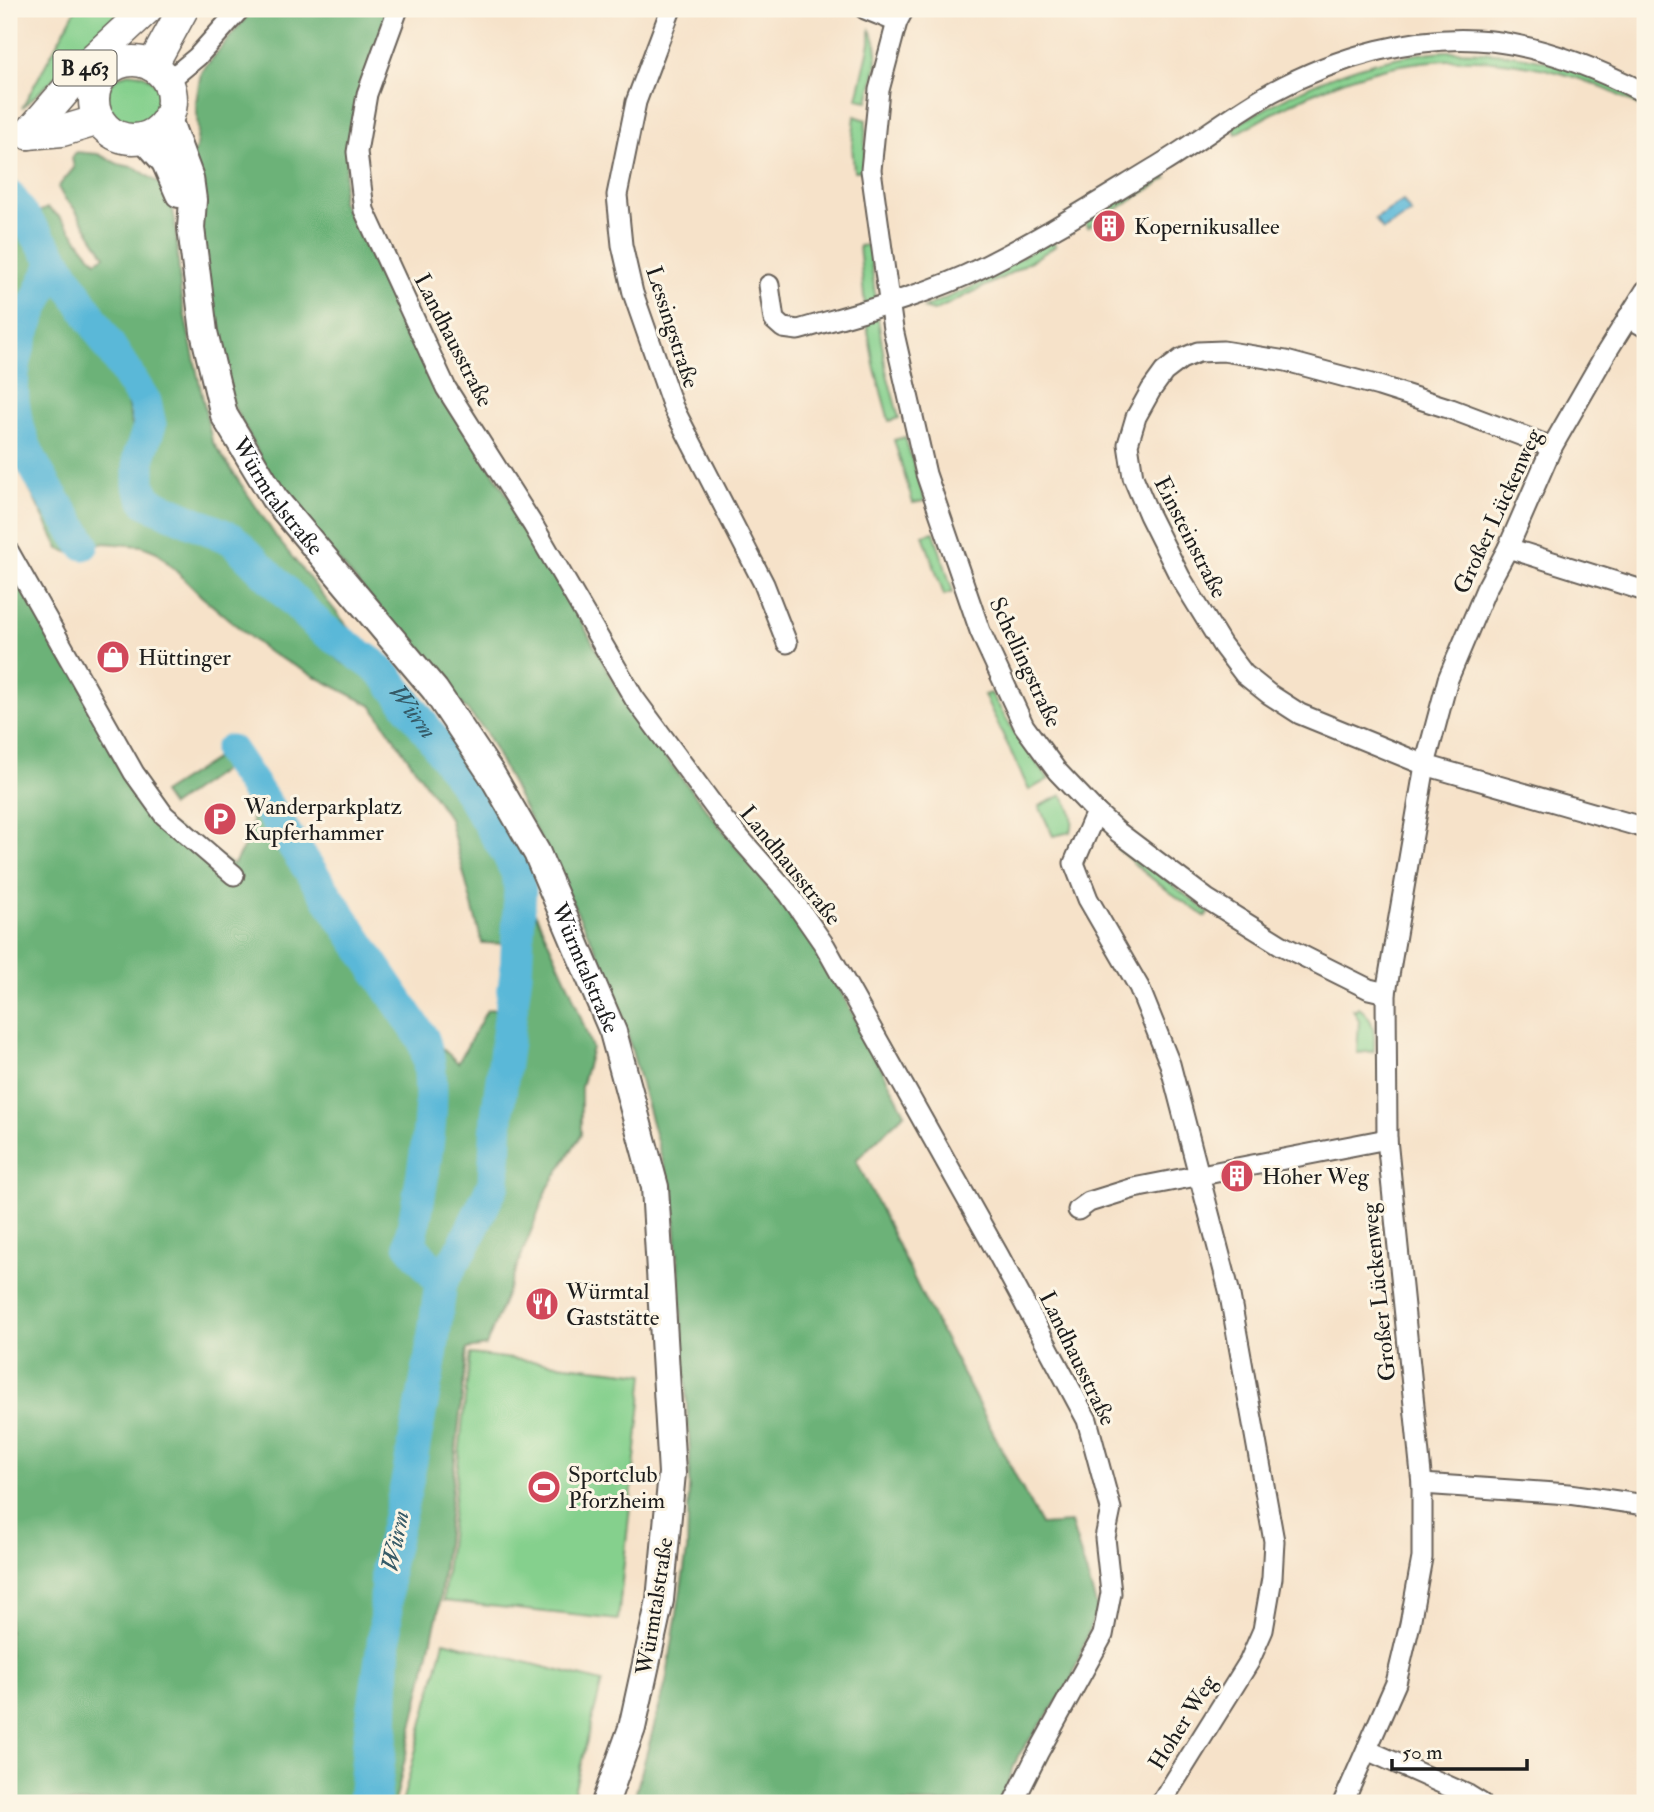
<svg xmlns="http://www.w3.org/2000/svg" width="1654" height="1812" font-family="'IM FELL Double Pica',serif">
  <rect width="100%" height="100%" fill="#fcf5e5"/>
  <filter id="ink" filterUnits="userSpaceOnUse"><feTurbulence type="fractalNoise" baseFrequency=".0143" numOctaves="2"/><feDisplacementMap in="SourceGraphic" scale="14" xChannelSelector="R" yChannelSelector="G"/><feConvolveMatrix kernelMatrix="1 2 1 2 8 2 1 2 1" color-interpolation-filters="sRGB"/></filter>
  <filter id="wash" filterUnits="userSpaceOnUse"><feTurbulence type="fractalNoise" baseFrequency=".00686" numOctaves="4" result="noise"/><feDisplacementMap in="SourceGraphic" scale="28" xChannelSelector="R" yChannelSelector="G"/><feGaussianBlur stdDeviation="1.57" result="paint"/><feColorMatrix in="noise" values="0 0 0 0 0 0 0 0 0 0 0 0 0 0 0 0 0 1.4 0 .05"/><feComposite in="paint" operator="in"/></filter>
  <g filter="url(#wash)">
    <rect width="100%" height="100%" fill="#f6e2c9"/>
    <g fill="#85d08d" stroke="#507654" stroke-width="2">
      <polygon points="76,9 130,9 22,108"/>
      <path d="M870,30C884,53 874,77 868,101L857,99L870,43Z"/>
      <path d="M1445,51C1515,50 1586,64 1645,104V110C1561,58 1451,46 1357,76C1314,90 1275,111 1236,134L1233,127C1302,86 1363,57 1445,51Z"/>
      <circle cx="133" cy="100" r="27"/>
      <polygon points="855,116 866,120 864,171 854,171 852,145"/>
      <polygon points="1159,173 1167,178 1088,227 1084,220"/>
      <polygon points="1051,239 1056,246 1002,278 934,311 923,308 981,283"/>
      <polygon points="869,245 876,303 865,306 859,246"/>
      <polygon points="877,312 886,370 899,418 889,421 874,365 865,314"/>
      <polygon points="905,437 925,501 913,503 894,440"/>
      <polygon points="934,532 953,592 944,595 923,535"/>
      <polygon points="991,693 1019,740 1049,779 1029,790 984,695"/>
      <path d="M1062,795C1070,806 1075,817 1071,832L1053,836L1039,806Z"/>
      <path d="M1115,840L1209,913L1206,917C1173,895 1142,873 1114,845Z"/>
      <path d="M1358,1007C1375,1019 1375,1032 1374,1051L1357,1053L1359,1021L1353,1009L1356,1010Z"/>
      <polygon points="470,1354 644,1374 618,1620 443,1601"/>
      <polygon points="444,1641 602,1682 571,1803 402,1803"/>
    </g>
    <g fill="#6cb278" stroke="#44674a" stroke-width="2">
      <polygon points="253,9 389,9 349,151 341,201 433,376 551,565 631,714 822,955 905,1113 856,1160 925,1301 1041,1525 1071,1523 1097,1608 1070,1683 1018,1756 1000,1803 633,1803 666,1682 687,1551 690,1452 673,1188 665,1170 613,983 485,731 326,546 271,477 234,407 216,337 191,159 196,148 198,130 196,102 201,72"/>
      <path d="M76,152L98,154L118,164L136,168L169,190L175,220L181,298L212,441L277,538L349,628L364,650L361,653L334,635L309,614L239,540L211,522L160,505L148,496L142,485V457L154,426L145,385L119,335L84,284L54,255L32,215L47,208C68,219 78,245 96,261L105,256L74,208L64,198L58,187L74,168L72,158Z"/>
      <polygon points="9,213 39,253 78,315 127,402 133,429 126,459 127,486 140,509 165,523 213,538 240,554 297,626 343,663 380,677 431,746 496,845 510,884 512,944 482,943 449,818 372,706 268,652 201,596 157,552 142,546 104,543 71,553 59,549 9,448"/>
      <polygon points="9,563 162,819 233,865 250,837 252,820 243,785 225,769 171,806 162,793 234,747 248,756 428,1035 458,1063 487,1010 518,1006 528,922 536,914 571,991 592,1048 581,1087 581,1135 548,1188 486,1346 467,1349 439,1608 395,1803 9,1803"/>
    </g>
    <polygon fill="#5ab8d8" stroke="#3b6a7a" stroke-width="2" points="1403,201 1411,213 1383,230 1375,219"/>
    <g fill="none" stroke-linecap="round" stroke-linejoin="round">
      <polyline stroke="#5ab8d8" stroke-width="19" points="357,1803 362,1741 387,1567"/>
      <g stroke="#5ab8d8" stroke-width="33">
        <path id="s1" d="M9,196L55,261L145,402L150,425L139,457V486L147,502L232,539L320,627L374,665L387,677L425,727L464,783L508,854L517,873L520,889L516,973L497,1117L494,1183L464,1245L441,1282L431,1356L406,1487L387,1567L382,1732L374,1803"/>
        <path d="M55,261C40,294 22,327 15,362C0,430 48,489 83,544"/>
        <path d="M230,751L423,1039C443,1093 420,1188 410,1244L441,1282"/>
      </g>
    </g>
  </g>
  <g filter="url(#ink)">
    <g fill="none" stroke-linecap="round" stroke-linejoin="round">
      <defs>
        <g id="minor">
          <polyline points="398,9 367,94 357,152 364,210 446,388 533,525 634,698 724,820 789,894 825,946 999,1256 1087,1420 1111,1509 1105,1538 1111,1593 1103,1635 1038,1753 1013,1803"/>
          <polyline points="671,9 636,102 617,195 622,245 633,293 673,407 764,584 787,643"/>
          <polyline points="865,9 897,22"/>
          <polyline points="904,9 897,22 879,90 871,170 893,329 926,474 980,631 1024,726 1057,771 1096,812 1118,832 1207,899 1281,945 1369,989 1386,993"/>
          <polyline points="167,82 197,57 240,9"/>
          <path d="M769,285L774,320L783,328L798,330C860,312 925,296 983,267C1044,237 1103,199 1161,164C1199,141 1234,113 1272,92C1336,57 1417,33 1491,41C1544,47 1598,69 1645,93"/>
          <polyline points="1628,317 1645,327"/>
          <polyline points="1552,447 1451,409 1379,386 1286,361 1223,351 1198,352 1181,359 1164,372 1151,390 1136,417 1128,444 1133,477 1149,515 1180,577 1222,645 1244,674 1269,694 1300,714 1425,765 1645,828"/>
          <polyline points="1508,548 1645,591"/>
          <polyline points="9,552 134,773 164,815 234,875"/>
          <polyline points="1096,812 1074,863 1088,899 1139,987 1170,1064 1229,1290 1274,1541 1272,1578 1263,1630 1249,1662 1161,1803"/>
          <polyline points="1078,1210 1089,1202 1134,1188 1387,1139"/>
          <polyline points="1422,1484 1569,1494 1645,1505"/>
          <polyline points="1367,1750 1468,1795 1481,1803"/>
          <polyline points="1343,1803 1396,1683 1410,1624 1422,1558 1422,1484 1387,1139 1386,993 1425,765 1448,679 1486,589 1508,548 1552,447 1606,353 1645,291"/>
        </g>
        <g id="secondary">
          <path id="s2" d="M168,119L190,178L193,200L191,228L204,332L224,415L274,498L435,690L492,775L537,853L613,1032L655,1187L672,1473L660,1600L632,1728L605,1803"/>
          <polyline points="144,138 165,162 179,194"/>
        </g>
        <g id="primary">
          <circle cx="133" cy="100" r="39"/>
          <polyline points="152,66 183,9"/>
          <polyline points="28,134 94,58 147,9"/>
          <polyline points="28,134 62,131 99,120"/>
        </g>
      </defs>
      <use href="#minor" stroke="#686159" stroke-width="23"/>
      <use href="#secondary" stroke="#686159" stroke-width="30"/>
      <use href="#primary" stroke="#686159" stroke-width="33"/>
      <use href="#minor" stroke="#fff" stroke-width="19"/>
      <use href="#secondary" stroke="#fff" stroke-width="26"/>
      <use href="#primary" stroke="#fff" stroke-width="30"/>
    </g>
  </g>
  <defs>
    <symbol id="building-disc" viewBox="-11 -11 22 22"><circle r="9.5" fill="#d1495b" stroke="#fcf5e5"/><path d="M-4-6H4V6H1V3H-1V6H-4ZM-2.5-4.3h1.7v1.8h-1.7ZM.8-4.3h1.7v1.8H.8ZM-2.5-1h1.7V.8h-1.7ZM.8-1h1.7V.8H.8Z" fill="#fff"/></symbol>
    <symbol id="shop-disc" viewBox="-11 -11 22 22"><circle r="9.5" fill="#d1495b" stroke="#fcf5e5"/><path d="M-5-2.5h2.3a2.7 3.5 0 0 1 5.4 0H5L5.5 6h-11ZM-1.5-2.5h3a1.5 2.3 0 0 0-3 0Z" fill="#fff"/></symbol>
    <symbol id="parking-disc" viewBox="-11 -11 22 22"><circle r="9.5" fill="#d1495b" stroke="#fcf5e5"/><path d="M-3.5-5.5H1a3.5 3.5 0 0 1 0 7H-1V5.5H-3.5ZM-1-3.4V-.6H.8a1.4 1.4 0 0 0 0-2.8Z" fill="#fff"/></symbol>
    <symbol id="restaurant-disc" viewBox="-11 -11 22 22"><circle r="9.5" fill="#d1495b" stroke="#fcf5e5"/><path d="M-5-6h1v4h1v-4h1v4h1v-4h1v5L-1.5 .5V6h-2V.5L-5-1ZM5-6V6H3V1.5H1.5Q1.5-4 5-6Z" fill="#fff"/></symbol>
    <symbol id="stadium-disc" viewBox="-11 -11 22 22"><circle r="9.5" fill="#d1495b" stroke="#fcf5e5"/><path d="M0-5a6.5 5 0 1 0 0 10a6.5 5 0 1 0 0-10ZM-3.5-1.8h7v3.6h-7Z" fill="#fff"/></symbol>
  </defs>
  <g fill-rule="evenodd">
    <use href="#building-disc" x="1090" y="207" width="38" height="38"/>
    <use href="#shop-disc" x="94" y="638" width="38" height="38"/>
    <use href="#parking-disc" x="201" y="800" width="38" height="38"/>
    <use href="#building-disc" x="1218" y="1157" width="38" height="38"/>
    <use href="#restaurant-disc" x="523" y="1285" width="38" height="38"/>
    <use href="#stadium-disc" x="525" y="1468" width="38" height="38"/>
  </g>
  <g text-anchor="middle" stroke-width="6" stroke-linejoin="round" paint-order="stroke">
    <rect fill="#fcf5e5" stroke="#5f5d58" stroke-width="2" x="53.5" y="50.5" width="63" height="35" rx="5"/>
    <g font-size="21" font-weight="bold" fill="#1c1c1c">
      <text x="85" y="75">B 463</text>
    </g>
    <g font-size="23" fill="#1c1c1c" stroke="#fcf5e5" text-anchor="start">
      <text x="1134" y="234">Kopernikusallee</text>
      <text x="138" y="665">Hüttinger</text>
      <text x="244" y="814">Wanderparkplatz<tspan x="244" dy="26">Kupferhammer</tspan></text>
      <text x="1262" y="1184">Hoher Weg</text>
      <text x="566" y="1299">Würmtal<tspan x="566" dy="26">Gaststätte</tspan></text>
      <text x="568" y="1482">Sportclub<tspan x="568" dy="26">Pforzheim</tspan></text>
    </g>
    <g font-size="23" fill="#1c1c1c" stroke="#fcf5e5">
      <text transform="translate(673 327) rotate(72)" y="8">Lessingstraße</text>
      <text transform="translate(454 340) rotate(63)" y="8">Landhausstraße</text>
      <text dy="8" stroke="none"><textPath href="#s2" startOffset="401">Würmtalstraße</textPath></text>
      <text transform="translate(1497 511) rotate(-65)" y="8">Großer Lückenweg</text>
      <text transform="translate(1191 537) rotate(63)" y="8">Einsteinstraße</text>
      <text transform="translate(1026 662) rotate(65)" y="8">Schellingstraße</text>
      <text transform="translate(791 865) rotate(51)" y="8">Landhausstraße</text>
      <text dy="8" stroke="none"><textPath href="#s2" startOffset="968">Würmtalstraße</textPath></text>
      <text transform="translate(1378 1292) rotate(-96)" y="8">Großer Lückenweg</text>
      <text transform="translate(1078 1358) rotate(64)" y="8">Landhausstraße</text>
      <text transform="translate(654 1606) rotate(-81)" y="8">Würmtalstraße</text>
      <text transform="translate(1182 1722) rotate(-58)" y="8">Hoher Weg</text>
    </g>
    <g font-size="24" font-style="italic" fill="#355a67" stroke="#fcf5e5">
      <text dy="8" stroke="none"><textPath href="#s1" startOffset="695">Würm</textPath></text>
      <text transform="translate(395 1541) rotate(-79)" y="8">Würm</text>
    </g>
  </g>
  <rect width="1654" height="1812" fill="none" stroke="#fcf5e5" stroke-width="35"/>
  <path d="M1392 1759v10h135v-10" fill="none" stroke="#1c1c1c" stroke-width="3.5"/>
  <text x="1402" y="1759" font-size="21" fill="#1c1c1c" stroke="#fcf5e5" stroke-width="5" paint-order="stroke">50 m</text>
</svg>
